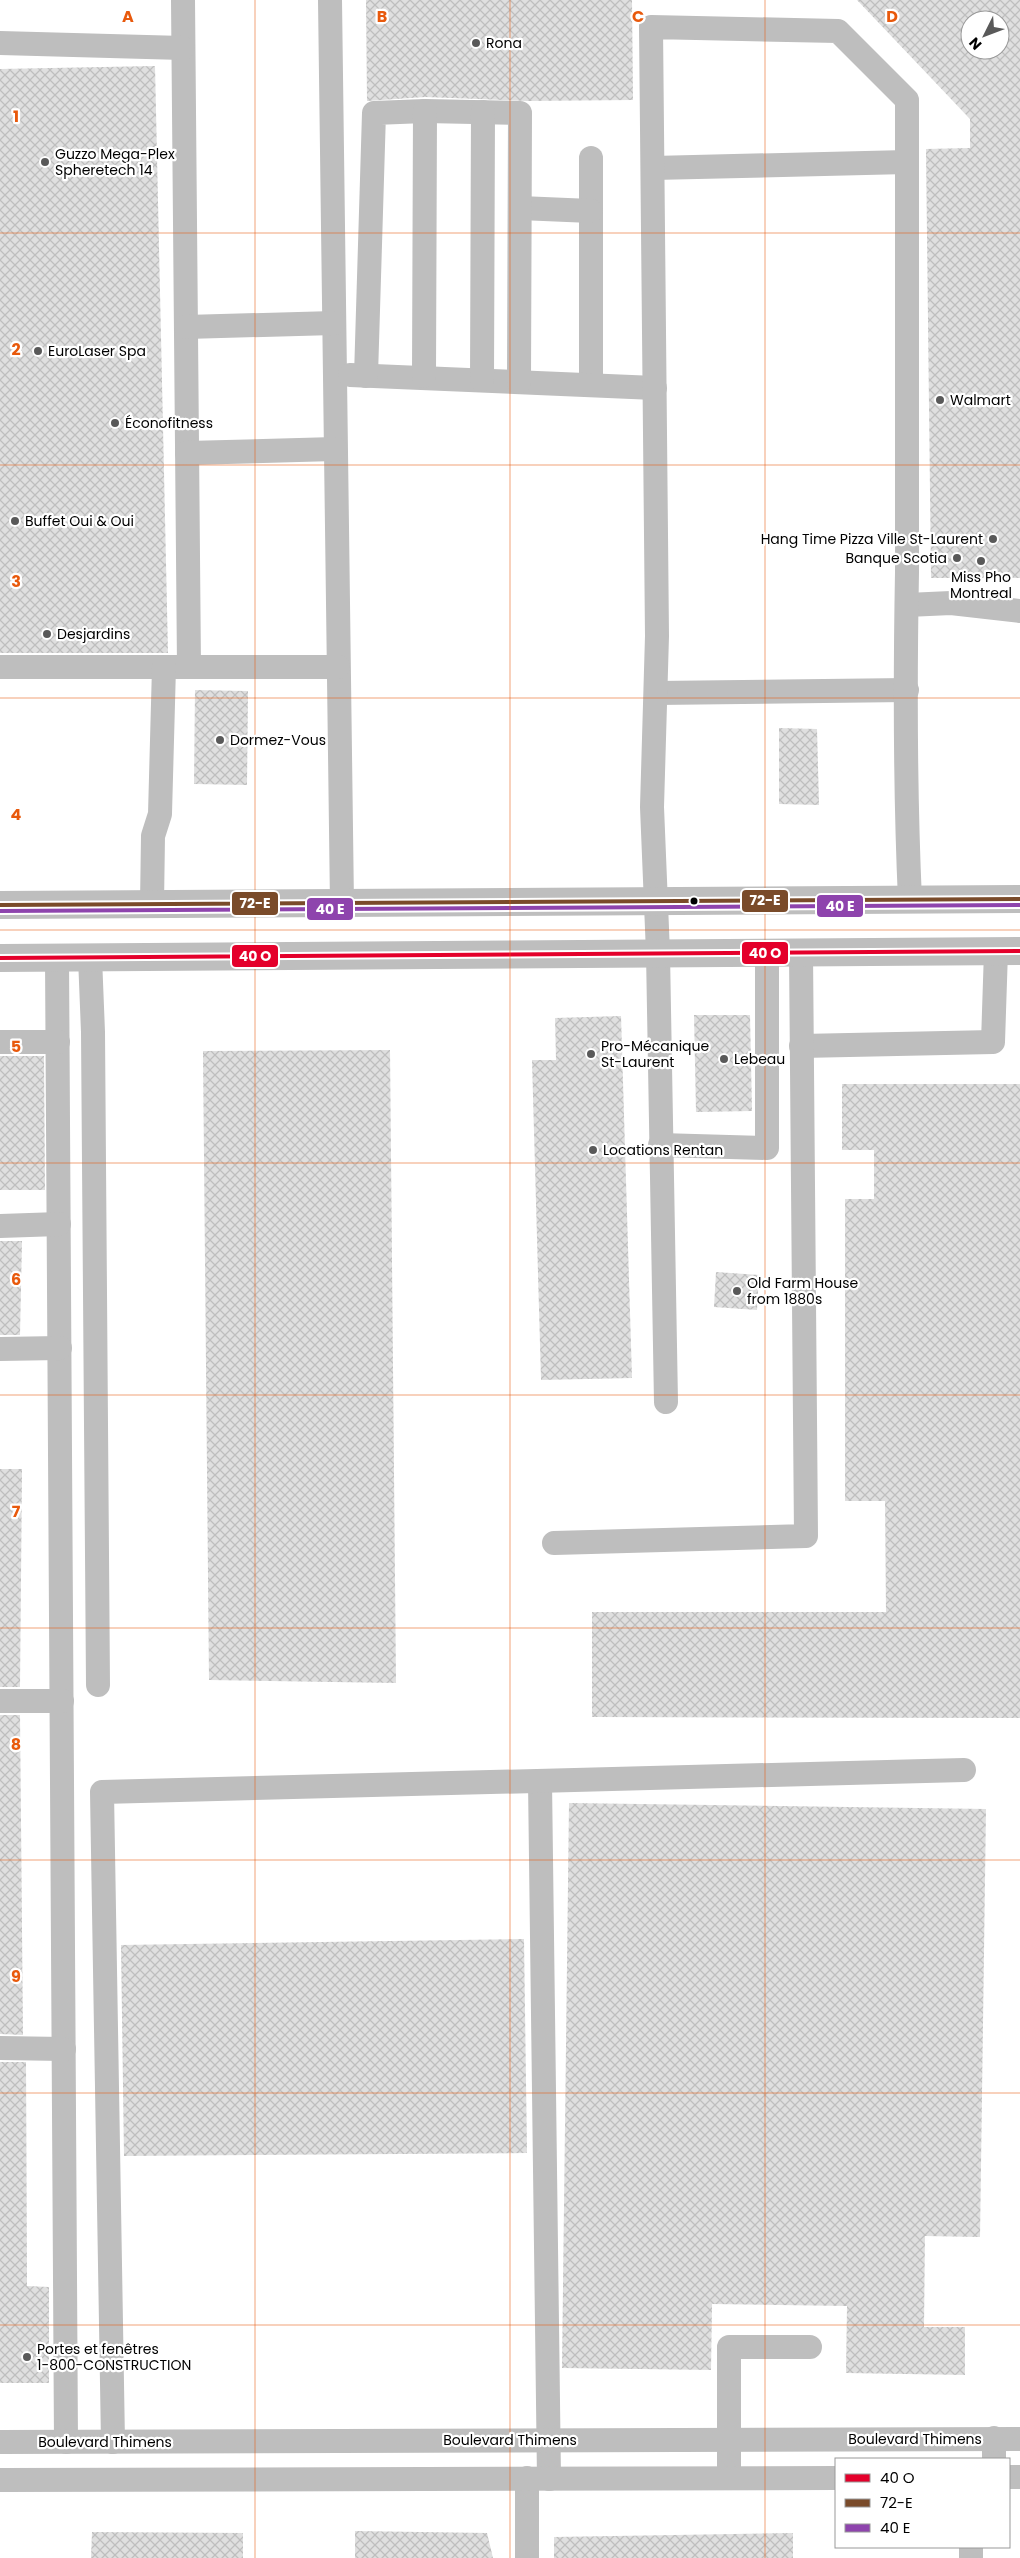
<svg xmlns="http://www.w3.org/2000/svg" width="1020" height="2558" font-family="Poppins,sans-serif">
  <defs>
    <pattern id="building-cross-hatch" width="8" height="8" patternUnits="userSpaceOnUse" patternTransform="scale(1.25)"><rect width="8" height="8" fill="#dfdfdf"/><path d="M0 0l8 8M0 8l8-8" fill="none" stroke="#bebebe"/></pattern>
  </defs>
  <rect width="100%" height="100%" fill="#fff"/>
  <g fill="url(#building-cross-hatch)" fill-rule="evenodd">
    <polygon points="366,0 632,0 633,100 527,101 425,97 367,101"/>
    <path d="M857,0H1020V578H931L926,149L970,148V119ZM970,20H1000V50H970Z"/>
    <polygon points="155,66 168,653 0,653 0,69"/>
    <polygon points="195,690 248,691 247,785 194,784"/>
    <polygon points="779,728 817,729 819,805 779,804"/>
    <polygon points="694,1015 750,1015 752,1111 696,1112"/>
    <polygon points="621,1016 632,1378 541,1380 532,1060 556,1060 555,1018"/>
    <polygon points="390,1050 396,1683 209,1680 203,1051"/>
    <polygon points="0,1056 44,1056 45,1190 0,1190"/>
    <polygon points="842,1084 1020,1084 1020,1718 592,1717 592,1612 886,1612 885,1501 845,1501 845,1199 874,1199 874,1150 842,1150"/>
    <polygon points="0,1241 22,1241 20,1335 0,1335"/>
    <polygon points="716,1272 759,1275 757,1310 714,1307"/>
    <polygon points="0,1469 22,1469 20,1687 0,1687"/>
    <polygon points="0,1715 20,1715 23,2035 0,2034"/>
    <polygon points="569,1803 986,1809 980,2237 925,2236 924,2327 965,2327 965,2375 846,2373 847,2306 712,2304 711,2370 562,2368"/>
    <polygon points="524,1939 527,2153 124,2156 121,1945"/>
    <polygon points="0,2062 26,2062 27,2286 49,2287 49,2383 0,2383"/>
    <polygon points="355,2531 487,2533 493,2558 355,2558"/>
    <polygon points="92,2532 243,2533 243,2558 91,2558"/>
    <polygon points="793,2533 793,2558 554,2558 554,2537"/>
  </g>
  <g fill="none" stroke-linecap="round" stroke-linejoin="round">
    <g stroke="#bebebe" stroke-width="24">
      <polyline points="183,0 189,667"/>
      <polyline points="330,0 342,904"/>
      <polyline points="0,43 183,48"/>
      <polyline points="591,158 591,385"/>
      <polyline points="653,168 907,162"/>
      <polyline points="520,208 591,211"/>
      <polyline points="186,327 334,323"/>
      <polyline points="350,375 655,388"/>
      <polyline points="366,376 374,113 425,111 520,113 519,382"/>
      <polyline points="424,376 425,111"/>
      <polyline points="482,380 483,112"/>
      <polyline points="187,453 335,449"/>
      <polyline points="907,605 951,603 1020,611"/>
      <polyline points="0,667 338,667"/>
      <polyline points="657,693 907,690"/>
      <polyline points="152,904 153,836 160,814 164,667"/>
      <polyline points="57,957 66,2442"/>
      <polyline points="90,957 93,1032 98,1685"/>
      <polyline points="0,1042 58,1042"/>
      <polyline points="801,1046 993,1042 996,951"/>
      <polyline points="660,1145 767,1148 767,952"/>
      <polyline points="0,1226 59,1224"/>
      <polyline points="0,1349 60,1348"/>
      <path d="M666,1402L658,953L652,807L657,636L651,27L838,31L907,100V572C905,681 905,791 910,900"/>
      <polyline points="554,1543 806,1536 801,952"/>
      <polyline points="0,1701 62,1701"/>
      <polyline points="540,1781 549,2479"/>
      <polyline points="0,2048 64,2049"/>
      <polyline points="994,2438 994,2459"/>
      <polyline points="0,2442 1020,2439"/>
      <polyline points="113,2442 102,1792 964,1770"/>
      <polyline points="1009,2477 1020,2477"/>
      <polyline points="527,2478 527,2558"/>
      <polyline points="729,2478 729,2347 810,2347"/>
      <polyline points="0,2480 836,2478"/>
      <polyline points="971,2558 971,2547"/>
    </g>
    <g stroke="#bebebe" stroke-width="28">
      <polyline points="0,905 1020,899"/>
      <polyline points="0,958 1020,951"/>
    </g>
    <defs>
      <polyline id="bus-1" points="0,958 1020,951"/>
      <polyline id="bus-2" points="0,905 1020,899"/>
      <polyline id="bus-3" points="0,911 1020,905"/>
    </defs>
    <use href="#bus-1" stroke="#fff" stroke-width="8"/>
    <use href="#bus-2" stroke="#fff" stroke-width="8"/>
    <use href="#bus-3" stroke="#fff" stroke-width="8"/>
    <use href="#bus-1" stroke="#e4002b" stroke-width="4"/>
    <use href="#bus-2" stroke="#7a4b2a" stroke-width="4"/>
    <use href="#bus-3" stroke="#8e44ad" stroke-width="4"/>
  </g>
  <path fill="none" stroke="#e8590c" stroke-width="1" stroke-opacity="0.55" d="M255,0V2558M510,0V2558M765,0V2558M0,233H1020M0,465H1020M0,698H1020M0,930H1020M0,1163H1020M0,1395H1020M0,1628H1020M0,1860H1020M0,2093H1020M0,2325H1020"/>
  <g fill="#595959" stroke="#fff" stroke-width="2">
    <circle cx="476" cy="43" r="5"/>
    <circle cx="45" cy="162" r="5"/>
    <circle cx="38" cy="351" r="5"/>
    <circle cx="940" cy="400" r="5"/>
    <circle cx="115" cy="423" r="5"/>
    <circle cx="15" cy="521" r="5"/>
    <circle cx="993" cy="539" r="5"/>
    <circle cx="957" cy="558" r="5"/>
    <circle cx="981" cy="561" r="5"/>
    <circle cx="47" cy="634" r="5"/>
    <circle cx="220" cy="740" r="5"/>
    <circle cx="591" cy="1054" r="5"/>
    <circle cx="724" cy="1059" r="5"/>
    <circle cx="593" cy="1150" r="5"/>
    <circle cx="737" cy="1291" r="5"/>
    <circle cx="27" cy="2357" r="5"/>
  </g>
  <circle fill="#000" stroke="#fff" stroke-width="2" cx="694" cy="901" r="4.5"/>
  <g text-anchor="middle" stroke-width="4.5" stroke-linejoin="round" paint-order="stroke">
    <g font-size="14" fill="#000" stroke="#fff" text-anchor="start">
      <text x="486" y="48">Rona</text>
      <text x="55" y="159">Guzzo Mega-Plex<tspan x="55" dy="16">Spheretech 14</tspan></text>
      <text x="48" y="356">EuroLaser Spa</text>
      <text x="950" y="405">Walmart</text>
      <text x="125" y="428">Éconofitness</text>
      <text x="25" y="526">Buffet Oui &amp; Oui</text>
      <text x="983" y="544" text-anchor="end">Hang Time Pizza Ville St-Laurent</text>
      <text x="947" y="563" text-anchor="end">Banque Scotia</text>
      <text x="981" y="582" text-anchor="middle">Miss Pho<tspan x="981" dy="16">Montreal</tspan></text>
      <text x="57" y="639">Desjardins</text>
      <text x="230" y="745">Dormez-Vous</text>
      <text x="601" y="1051">Pro-Mécanique<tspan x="601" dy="16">St-Laurent</tspan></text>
      <text x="734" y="1064">Lebeau</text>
      <text x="603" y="1155">Locations Rentan</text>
      <text x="747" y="1288">Old Farm House<tspan x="747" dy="16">from 1880s</tspan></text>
      <text x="37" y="2354">Portes et fenêtres<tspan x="37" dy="16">1-800-CONSTRUCTION</tspan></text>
    </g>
    <g font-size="14" fill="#000" stroke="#fff">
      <text x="915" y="2444">Boulevard Thimens</text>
      <text x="510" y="2445">Boulevard Thimens</text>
      <text x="105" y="2447">Boulevard Thimens</text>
    </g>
  </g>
  <g font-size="16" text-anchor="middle" font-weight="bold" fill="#e8590c" stroke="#fff" stroke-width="4.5" stroke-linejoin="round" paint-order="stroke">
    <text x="128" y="22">A</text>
    <text x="382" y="22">B</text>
    <text x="638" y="22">C</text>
    <text x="892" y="22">D</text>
    <text x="16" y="122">1</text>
    <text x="16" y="355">2</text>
    <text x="16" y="587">3</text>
    <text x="16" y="820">4</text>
    <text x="16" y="1052">5</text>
    <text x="16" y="1285">6</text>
    <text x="16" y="1517">7</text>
    <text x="16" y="1750">8</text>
    <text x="16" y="1982">9</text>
  </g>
  <g stroke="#fff" stroke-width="2">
    <rect x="741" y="889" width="48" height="24" rx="5" fill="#7a4b2a"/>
    <rect x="231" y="891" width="48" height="25" rx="5" fill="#7a4b2a"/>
    <rect x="816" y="894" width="48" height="24" rx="5" fill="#8e44ad"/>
    <rect x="306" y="897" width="48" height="24" rx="5" fill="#8e44ad"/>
    <rect x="741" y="941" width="48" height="24" rx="5" fill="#e4002b"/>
    <rect x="231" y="944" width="48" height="24" rx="5" fill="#e4002b"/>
  </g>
  <g font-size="14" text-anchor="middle" font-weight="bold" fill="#fff">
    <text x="765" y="905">72-E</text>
    <text x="255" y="908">72-E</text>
    <text x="840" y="911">40 E</text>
    <text x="330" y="914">40 E</text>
    <text x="765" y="958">40 O</text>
    <text x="255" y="961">40 O</text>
  </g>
  <rect x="835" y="2458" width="175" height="90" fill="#ffffff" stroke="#999999"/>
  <rect x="845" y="2474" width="25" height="8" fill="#e4002b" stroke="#999999"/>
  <text x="880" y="2483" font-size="15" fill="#000000">40 O</text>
  <rect x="845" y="2499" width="25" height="8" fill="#7a4b2a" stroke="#999999"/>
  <text x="880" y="2508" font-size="15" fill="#000000">72-E</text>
  <rect x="845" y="2524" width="25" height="8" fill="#8e44ad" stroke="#999999"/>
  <text x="880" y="2533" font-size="15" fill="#000000">40 E</text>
  <g transform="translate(985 35) rotate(228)"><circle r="24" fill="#ffffff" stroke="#999999"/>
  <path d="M0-4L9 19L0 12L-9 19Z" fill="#595959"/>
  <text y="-8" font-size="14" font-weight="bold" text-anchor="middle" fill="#000000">N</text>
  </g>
</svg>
